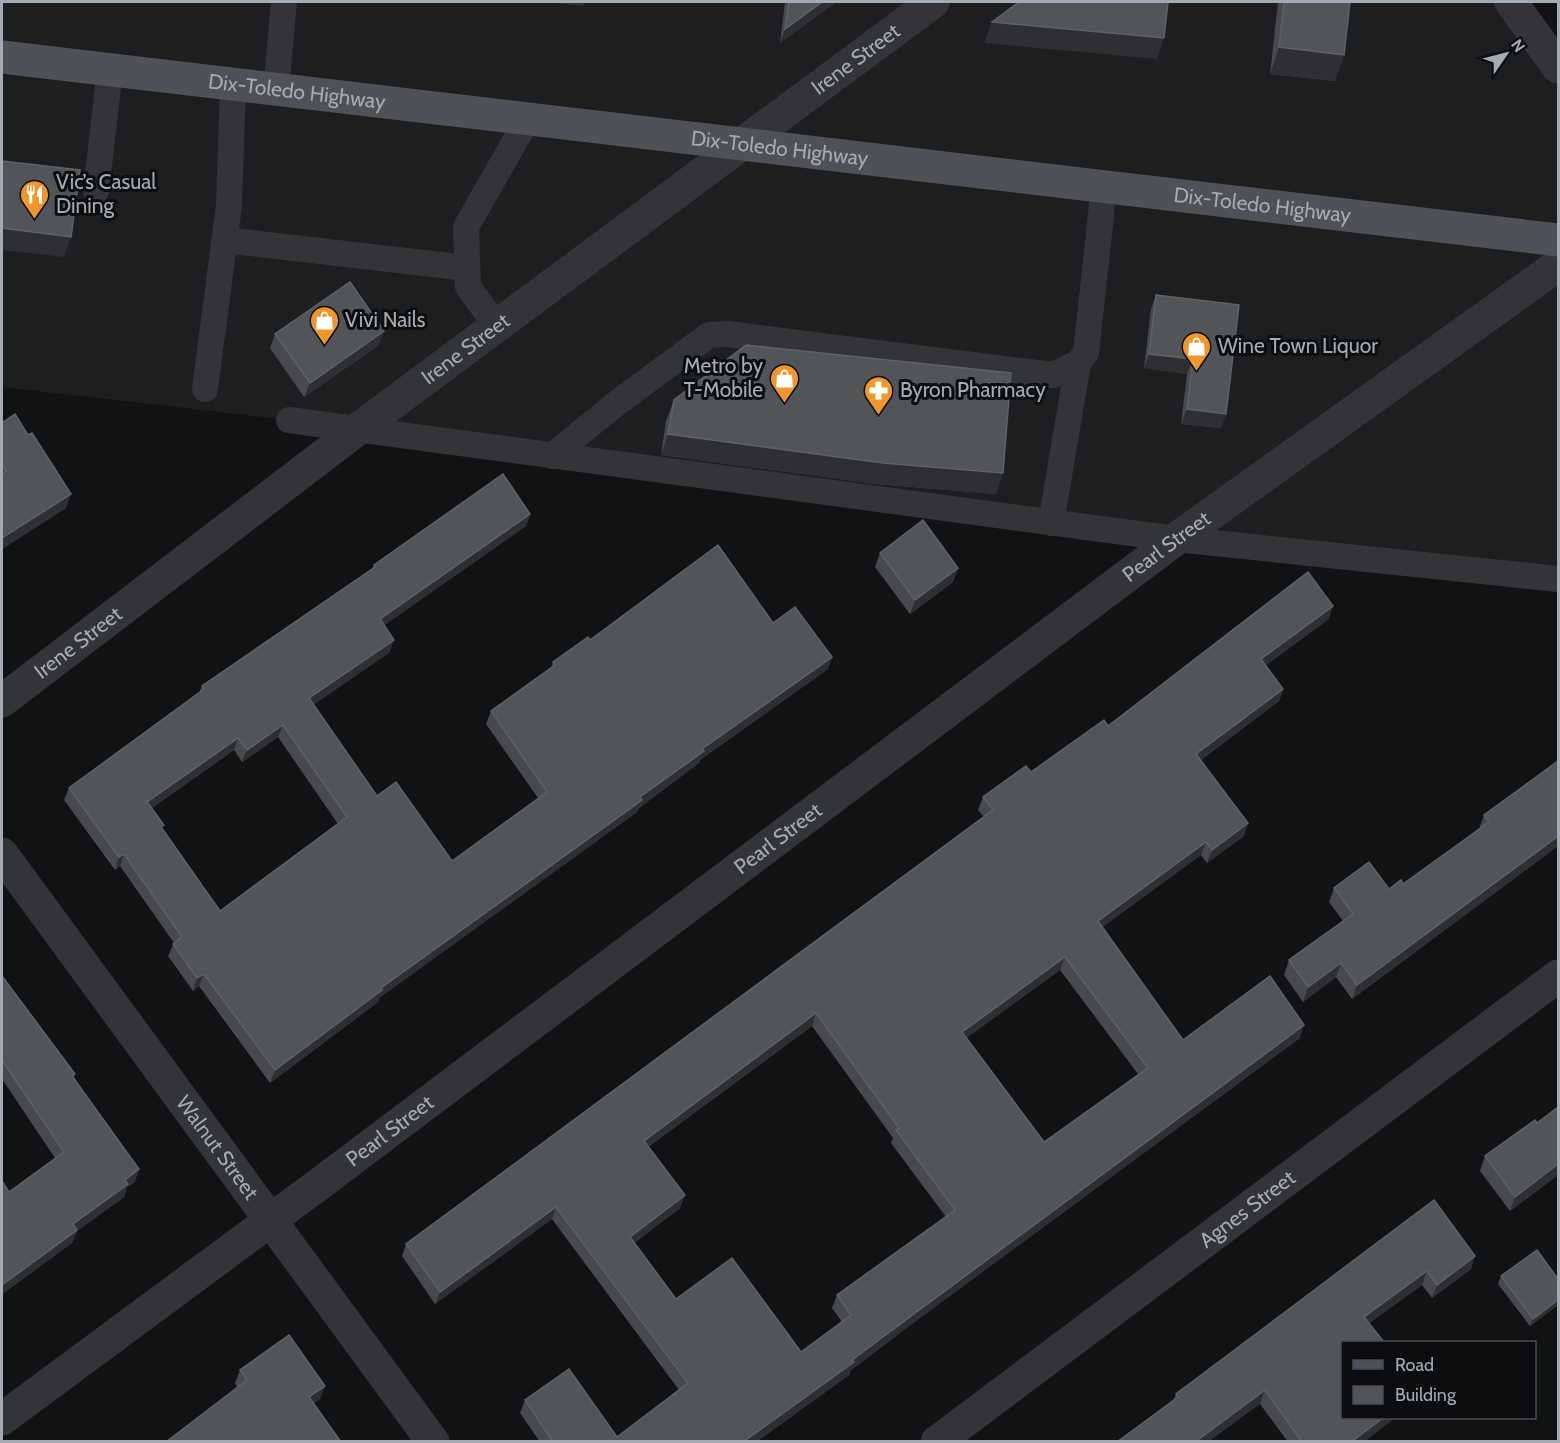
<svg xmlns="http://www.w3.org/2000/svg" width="1560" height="1443" font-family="Cabin,sans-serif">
  <rect width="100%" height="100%" fill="#111213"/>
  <polygon fill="#1d1e20" points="2,2 1511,2 1558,67 1558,591 289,420 2,387"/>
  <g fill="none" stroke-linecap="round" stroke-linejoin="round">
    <g stroke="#323438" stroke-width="26">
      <polyline points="276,90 284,2"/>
      <polyline points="96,191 110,70"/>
      <polyline points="225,240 467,268"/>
      <polyline points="497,326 468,287 466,227 527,120"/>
      <polyline points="205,389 229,205 233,85"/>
      <polyline points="289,420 1176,539 1558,579"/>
      <polyline points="552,456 617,403 709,335 728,334 1053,375 1078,363 1086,353 1104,187"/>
      <polyline points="1051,523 1078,363"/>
    </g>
    <g stroke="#323438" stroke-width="33">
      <polyline points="1511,2 1558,67"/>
      <path id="s1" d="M2,701L358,429L933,2"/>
      <path id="s2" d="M2,854L433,1442"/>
      <path id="s3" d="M2,1419L318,1185L1176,539L1558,265"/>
      <path id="s4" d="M937,1442L1558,976"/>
    </g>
    <path stroke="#4e5157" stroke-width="33" id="s5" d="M2,57L1558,240"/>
  </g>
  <g fill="#47494e" fill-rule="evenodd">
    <polygon points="785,2 836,2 780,43"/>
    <polygon points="1278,2 1350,2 1335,81 1270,74"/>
    <polygon points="1156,295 1226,414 1221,428 1181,424 1187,374 1144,368 1151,309"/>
    <polygon points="275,334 379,345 304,397 270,348"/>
    <polygon points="674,400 996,494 876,484 661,455 666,421"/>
    <polygon points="2,423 66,508 2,549"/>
    <path d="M530,514L526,526L384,625L390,652L313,705L377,796L452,861L538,798L486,724L491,711L551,668L553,662L590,640L773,623L832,657L828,669L700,760L699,763L639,808L637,812L379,998L378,1002L270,1083L199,986L193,991L168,956L174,943L120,866L115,870L64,800L69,788L199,693L202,686L372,569L374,565ZM278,737L338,824L220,911L162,829L152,808L234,750L242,762Z"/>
    <polygon points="880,553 958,568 953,582 910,614 875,567"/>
    <path d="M1329,619L1266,665L1283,689L1279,701L1201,760L1244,836L1207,863L1201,855L1102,927L1183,1040L1300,1038L913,1323L850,1371L849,1375L756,1442H540L520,1413L525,1400L617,1437L679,1390L552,1219L435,1304L402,1256L406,1244L984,817L978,810L983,797L1031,772L1108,726ZM1060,970L1138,1074L1044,1142L966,1038ZM812,1026L893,1138L891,1143L946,1217L837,1295L832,1308L842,1322L801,1352L676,1299L634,1243L680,1208L648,1147Z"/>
    <polygon points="1558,761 1558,846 1352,999 1336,977 1303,1002 1284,975 1289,960 1343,921 1329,902 1334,888 1389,889 1403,884 1479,829 1484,815"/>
    <polygon points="2,976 75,1074 74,1077 135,1182 127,1187 124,1197 77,1231 72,1243 2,1294 2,1181 9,1192 55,1158 2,1079"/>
    <polygon points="1558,1107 1558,1175 1510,1211 1480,1171 1485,1156 1537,1123"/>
    <polygon points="1434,1200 1471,1269 1432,1298 1422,1285 1369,1323 1364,1442 1288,1442 1260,1404 1173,1401 1176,1394"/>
    <polygon points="1501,1276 1558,1279 1558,1305 1530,1326 1498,1284"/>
    <polygon points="240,1370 320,1399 314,1403 237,1387 235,1383"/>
  </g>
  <g fill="#2d2f32">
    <polygon points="547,2 585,2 583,6"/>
    <polygon points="822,2 836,2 780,43 785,29"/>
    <polygon points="992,22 1164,38 1157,59 984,43"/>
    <polygon points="1279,47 1344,55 1335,81 1270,74"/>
    <polygon points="2,228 71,237 64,257 2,250"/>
    <polygon points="384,331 379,345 304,397 310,383"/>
    <polygon points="1149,354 1193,359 1187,374 1144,368"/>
    <polygon points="1187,409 1226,414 1221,428 1181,424"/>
    <polygon points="668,434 1003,473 996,494 876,484 661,455"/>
    <polygon points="71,494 66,508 2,549 2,538"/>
    <polygon points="530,514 526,526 375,632 380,619"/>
    <polygon points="958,568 953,582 910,614 915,600"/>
    <polygon points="1333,606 1329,619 1257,672 1261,659"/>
    <polygon points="394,640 390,652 304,711 309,698"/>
    <polygon points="832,657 828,669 700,760 699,763 639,808 637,812 379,998 378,1002 270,1083 275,1070 381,988 640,797 702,749"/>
    <polygon points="1283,689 1279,701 1192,766 1196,754"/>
    <polygon points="283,725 278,737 242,762 247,750"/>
    <polygon points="238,738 234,750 143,814 147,802"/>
    <polygon points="1248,823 1244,836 1207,863 1212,850"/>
    <polygon points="1558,836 1558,846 1352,999 1357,985"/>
    <polygon points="1206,842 1201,855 1093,934 1098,921"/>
    <polygon points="124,854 120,866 115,870 119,857"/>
    <polygon points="1065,957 1060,970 957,1045 962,1032"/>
    <polygon points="1341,963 1336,977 1303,1002 1308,987"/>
    <polygon points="204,974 199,986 193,991 197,978"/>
    <polygon points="816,1013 812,1026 639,1153 644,1141"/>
    <polygon points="1304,1025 1300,1038 913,1323 850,1371 849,1375 756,1442 743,1442 918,1311"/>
    <polygon points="1558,1164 1558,1175 1510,1211 1515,1197"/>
    <polygon points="139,1169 135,1182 127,1187 124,1197 77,1231 72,1243 2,1294 2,1285 125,1180"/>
    <polygon points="685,1195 680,1208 625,1249 630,1237"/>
    <polygon points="556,1207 552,1219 435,1304 440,1292"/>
    <polygon points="1475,1256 1471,1269 1432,1298 1437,1285"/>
    <polygon points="1427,1271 1422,1285 1360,1330 1364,1317"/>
    <polygon points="1558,1300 1558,1305 1530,1326 1533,1319"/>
    <polygon points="325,1386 320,1399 304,1410 309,1397"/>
    <polygon points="1265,1390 1260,1404 1208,1442 1195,1442"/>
    <polygon points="1383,1418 1395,1418 1364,1442 1351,1442"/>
  </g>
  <g fill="#515459" stroke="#5e6167" stroke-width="1.5" fill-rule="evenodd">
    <polygon points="789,2 822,2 785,29"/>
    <polygon points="1019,2 1168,2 1164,38 992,22"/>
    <polygon points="1284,2 1350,2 1344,55 1279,47"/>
    <polygon points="2,161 80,170 71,237 2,228"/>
    <polygon points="350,282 384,331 310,383 275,334"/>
    <polygon points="1156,295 1239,305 1226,414 1187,409 1193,359 1149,354"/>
    <polygon points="746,345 1011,373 1003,473 883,463 668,434 674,400"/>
    <polygon points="15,414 28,435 32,433 71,494 2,538 2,474 6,471 2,464 2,423"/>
    <path d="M503,474L530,514L380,619L394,640L309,698L377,796L396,782L452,861L547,792L491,711L555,665L553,662L588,637L590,640L718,545L773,623L795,607L832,657L702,749L704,751L640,797L642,800L381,988L382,990L275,1070L204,974L197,978L173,944L182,937L124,854L119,857L69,788L204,689L202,686L375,567L374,565ZM283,725L347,817L220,911L161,827L164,825L147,802L238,738L247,750Z"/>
    <polygon points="923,520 958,568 915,600 880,553"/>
    <path d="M1308,572L1333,606L1261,659L1283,689L1196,754L1248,823L1212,850L1206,842L1098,921L1183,1040L1270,976L1304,1025L918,1311L852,1360L854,1362L743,1442H553L525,1400L569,1369L617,1437L688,1383L556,1207L440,1292L406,1244L993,810L983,797L1026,766L1031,772L1104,720L1108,726ZM1065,957L1148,1068L1044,1142L962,1032ZM816,1013L899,1128L896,1130L955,1210L837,1295L851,1315L801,1352L732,1258L676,1299L630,1237L685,1195L644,1141Z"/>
    <polygon points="1558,761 1558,836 1357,985 1341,963 1308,987 1289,960 1353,914 1334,888 1369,862 1389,889 1401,880 1403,884 1489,822 1484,815"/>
    <polygon points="2,976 75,1074 72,1076 139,1169 125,1180 128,1184 73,1224 77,1230 2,1285 2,1181 9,1192 64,1152 2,1060"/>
    <polygon points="1558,1107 1558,1164 1515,1197 1485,1156 1535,1120 1537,1123"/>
    <polygon points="1434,1200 1475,1256 1437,1285 1427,1271 1364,1317 1384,1342 1342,1342 1342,1418 1383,1418 1351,1442 1302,1442 1265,1390 1195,1442 1117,1442 1178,1397 1176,1394"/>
    <polygon points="1537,1250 1558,1279 1558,1300 1533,1319 1501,1276"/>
    <polygon points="289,1335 325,1386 309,1397 341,1442 166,1442 247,1380 240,1370"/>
  </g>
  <defs>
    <symbol id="restaurant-pin" viewBox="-11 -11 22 30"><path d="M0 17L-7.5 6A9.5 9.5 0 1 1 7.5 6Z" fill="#f1962b" stroke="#0c0d0e"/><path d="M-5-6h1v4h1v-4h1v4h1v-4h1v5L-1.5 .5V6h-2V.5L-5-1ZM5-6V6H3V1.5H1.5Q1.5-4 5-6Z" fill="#fff"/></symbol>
    <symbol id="shop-pin" viewBox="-11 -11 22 30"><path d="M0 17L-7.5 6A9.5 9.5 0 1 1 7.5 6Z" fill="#f1962b" stroke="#0c0d0e"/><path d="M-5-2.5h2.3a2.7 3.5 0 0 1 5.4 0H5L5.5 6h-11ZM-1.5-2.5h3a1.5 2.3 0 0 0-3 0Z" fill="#fff"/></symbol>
    <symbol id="pharmacy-pin" viewBox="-11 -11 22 30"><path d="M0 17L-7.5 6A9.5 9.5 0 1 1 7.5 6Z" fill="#f1962b" stroke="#0c0d0e"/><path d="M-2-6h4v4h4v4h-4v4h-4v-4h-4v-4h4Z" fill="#fff"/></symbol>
  </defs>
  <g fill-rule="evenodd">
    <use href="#restaurant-pin" x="18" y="178" width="33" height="45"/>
    <use href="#shop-pin" x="308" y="304" width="33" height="45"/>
    <use href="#shop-pin" x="1180" y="330" width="33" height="45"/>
    <use href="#shop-pin" x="768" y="362" width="33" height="45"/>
    <use href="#pharmacy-pin" x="862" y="374" width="33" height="45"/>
  </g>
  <g text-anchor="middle" stroke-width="6" stroke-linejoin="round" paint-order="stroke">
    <g font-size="21" fill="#a3aab4" stroke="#0c0d0e">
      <text dy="7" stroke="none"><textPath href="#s1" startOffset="1068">Irene Street</textPath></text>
      <text dy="7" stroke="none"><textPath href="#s5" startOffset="297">Dix-Toledo Highway</textPath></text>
      <text dy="7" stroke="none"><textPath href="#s5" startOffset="783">Dix-Toledo Highway</textPath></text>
      <text dy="7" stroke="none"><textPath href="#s5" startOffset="1269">Dix-Toledo Highway</textPath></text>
      <text dy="7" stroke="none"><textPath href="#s1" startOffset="582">Irene Street</textPath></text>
      <text dy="7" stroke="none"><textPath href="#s3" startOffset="1455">Pearl Street</textPath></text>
      <text dy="7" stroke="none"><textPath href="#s1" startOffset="96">Irene Street</textPath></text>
      <text dy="7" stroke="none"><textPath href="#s3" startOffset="969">Pearl Street</textPath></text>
      <text dy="7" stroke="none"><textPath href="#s3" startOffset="483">Pearl Street</textPath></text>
      <text dy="7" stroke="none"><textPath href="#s2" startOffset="364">Walnut Street</textPath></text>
      <text dy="7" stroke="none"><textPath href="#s4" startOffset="388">Agnes Street</textPath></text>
    </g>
    <g font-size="21" fill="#a3aab4" stroke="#0c0d0e" text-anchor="start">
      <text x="56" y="189">Vic’s Casual<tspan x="56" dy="24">Dining</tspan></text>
      <text x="345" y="327">Vivi Nails</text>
      <text x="1218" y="353">Wine Town Liquor</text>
      <text x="763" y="373" text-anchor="end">Metro by<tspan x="763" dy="24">T-Mobile</tspan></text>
      <text x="900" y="397">Byron Pharmacy</text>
    </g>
  </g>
  <rect width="1560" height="1443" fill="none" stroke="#a3aab4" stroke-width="6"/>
  <rect x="1341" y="1341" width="195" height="78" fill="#0c0d0e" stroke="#484c50" stroke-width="1.5"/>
  <rect x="1353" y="1360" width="30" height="9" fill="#4e5157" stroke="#484c50" stroke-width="1.5"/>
  <text x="1395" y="1371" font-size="18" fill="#a3aab4">Road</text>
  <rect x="1353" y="1386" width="30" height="18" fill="#515459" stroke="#484c50" stroke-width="1.5"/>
  <text x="1395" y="1401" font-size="18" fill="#a3aab4">Building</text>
  <g transform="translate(1506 54) rotate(55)" stroke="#0c0d0e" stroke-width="4.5" paint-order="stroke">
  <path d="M0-4.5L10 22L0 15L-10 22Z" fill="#a3aab4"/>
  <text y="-9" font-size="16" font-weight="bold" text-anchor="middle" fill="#a3aab4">N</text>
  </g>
</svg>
